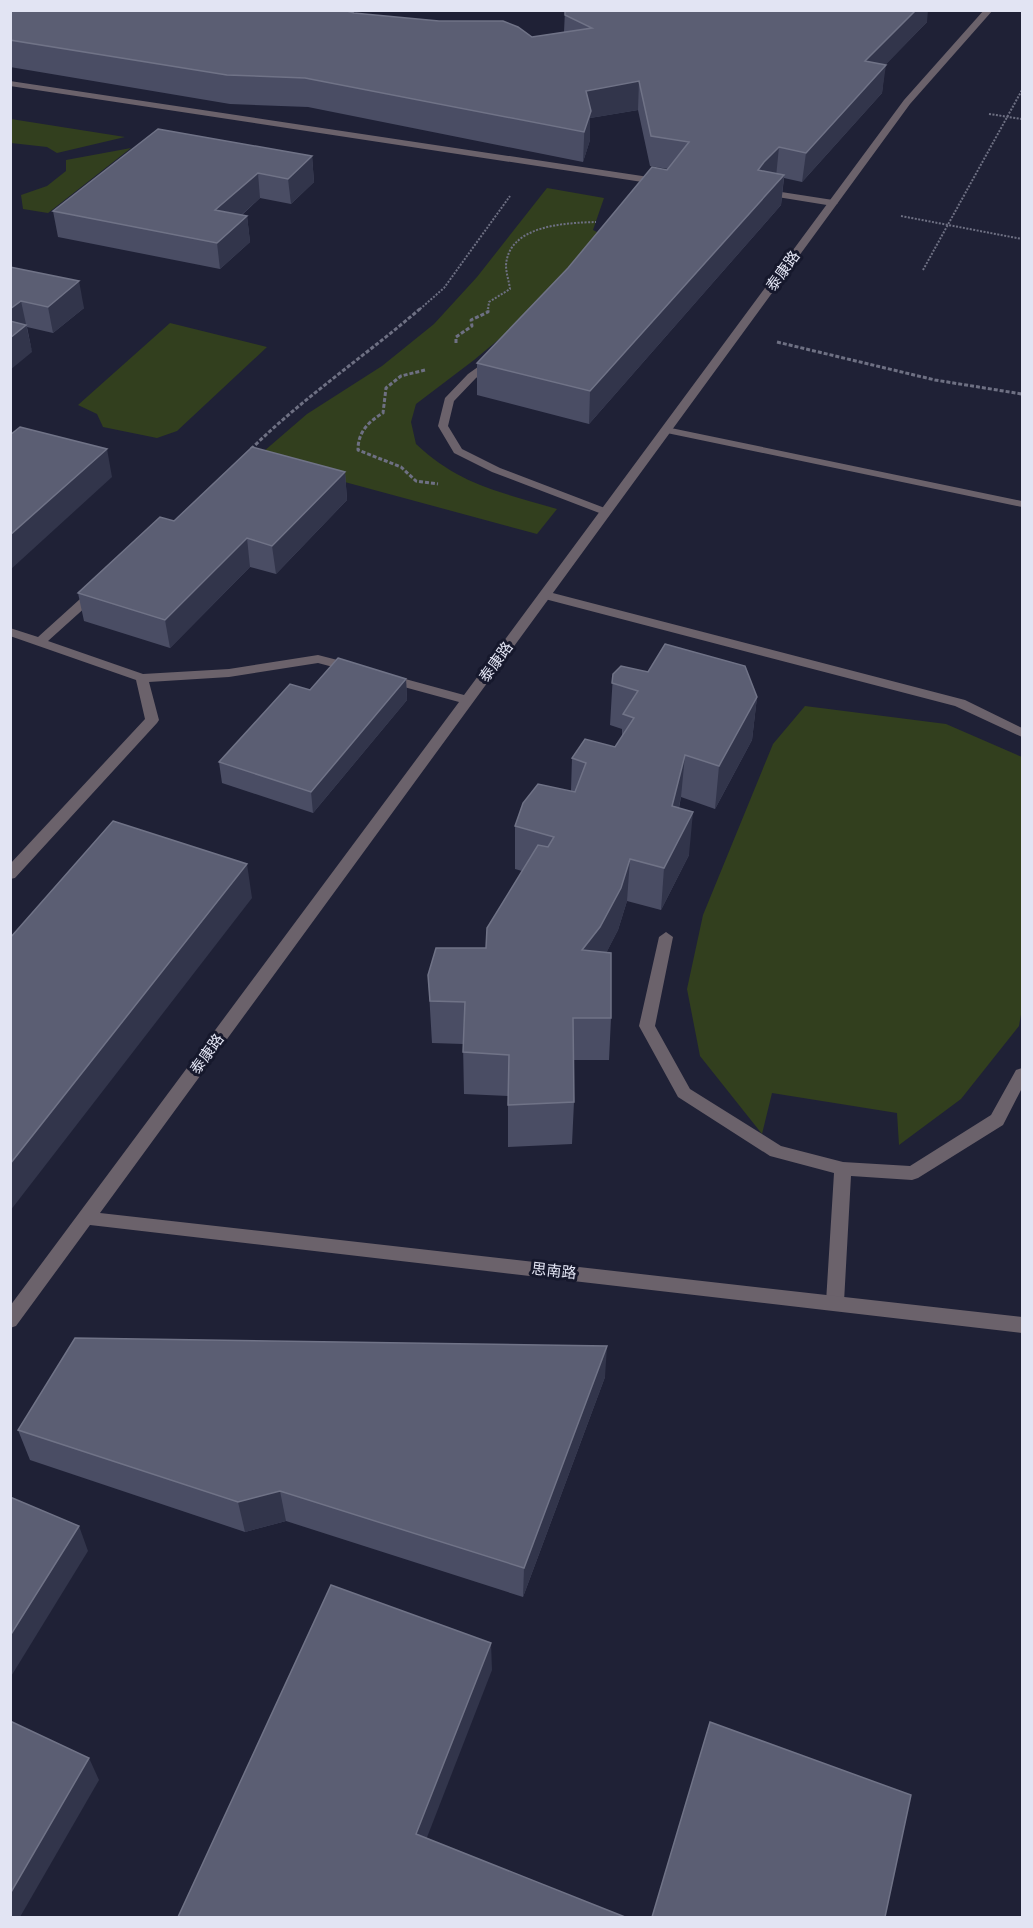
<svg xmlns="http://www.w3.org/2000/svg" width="1033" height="1928" font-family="'PT Sans','Noto Sans SC',sans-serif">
  <rect width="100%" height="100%" fill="#1f2136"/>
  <g fill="#323f1e">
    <polygon points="10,119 11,119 125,137 57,153 47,147 11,143"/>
    <polygon points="131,148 48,213 23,209 21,195 47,186 66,171 66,160"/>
    <path d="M547,188L604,198L593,230L616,242L474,360L416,404L411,422L416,444C461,486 501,492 557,509L537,534L256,458L307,414L382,366L434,324L477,277Z"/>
    <polygon points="170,323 267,347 177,431 157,438 103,427 97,414 78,405"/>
    <polygon points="805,706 946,724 1022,757 1022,1009 1019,1026 961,1099 899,1145 897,1113 772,1093 762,1134 700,1056 687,989 703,915 773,744"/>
  </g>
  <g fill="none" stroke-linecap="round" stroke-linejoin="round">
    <g stroke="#6e7083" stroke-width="2" stroke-dasharray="2 1.5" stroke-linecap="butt">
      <polyline points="989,114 1022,119"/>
      <polyline points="901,216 1022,239"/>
      <polyline points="923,270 1022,90"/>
      <polyline points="420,309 444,288 510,196"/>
      <path d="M488,309L489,302L510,289C509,281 506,273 506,265C509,225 565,223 596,222"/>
    </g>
    <g stroke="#6e7083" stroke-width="3" stroke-dasharray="4 2" stroke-linecap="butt">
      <polyline points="777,342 935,380 1022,394"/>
      <polyline points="456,343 456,337 472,326 471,320 488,312 488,308"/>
      <path d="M425,370L401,376L386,388L383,413C368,422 358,432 358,450L401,467L416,481L438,484"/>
      <path d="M251,449C304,397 365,356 421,308"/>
    </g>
    <g fill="#6b626b" fill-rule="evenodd">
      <polygon points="10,81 662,179 667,182 662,185 10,86"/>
      <polygon points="762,189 833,200 838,203 833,206 759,194 757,192"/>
      <polygon points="489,359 498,361 476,378 454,401 448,426 462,449 500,468 610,510 610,514 602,514 492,472 454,453 438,426 445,398 468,374"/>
      <polygon points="666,427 1022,501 1022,507 662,432 661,430"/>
      <polygon points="545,591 965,700 1022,728 1022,737 955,706 541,598 539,595"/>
      <polygon points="666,932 673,937 655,1026 690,1089 781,1146 843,1162 910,1166 991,1115 1016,1070 1022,1068 1022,1088 1003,1125 918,1178 912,1180 851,1176 844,1302 841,1307 835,1310 829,1307 826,1302 834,1173 770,1156 678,1097 639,1026 659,937"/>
    </g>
    <g fill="#6b626b" fill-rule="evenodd">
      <polygon points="984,10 993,10 910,104 100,1213 1022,1317 1022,1333 90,1225 16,1326 10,1328 10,1306 459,702 382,681 381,678 382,675 387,674 464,695 904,100"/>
      <polygon points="94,589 98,590 98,596 48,641 143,674 229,669 318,655 357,665 358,668 352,672 318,663 229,677 149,682 159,720 157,723 15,878 10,879 10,864 145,719 136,680 10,636 10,628 38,637 90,590"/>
    </g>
  </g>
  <g fill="#4a4d64">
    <polygon points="10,10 354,13 532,37 564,32 565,10 927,22 885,65 882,93 802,182 784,178 781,205 589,424 477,395 477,363 668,169 650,166 638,110 590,118 590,140 583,162 308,107 230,104 10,67"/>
    <polygon points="312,156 314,182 291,204 260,198 242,215 247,216 250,242 220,269 58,237 53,211"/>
    <polygon points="10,267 84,308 53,333 27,327 32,352"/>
    <polygon points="345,472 347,500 276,574 250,567 170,648 84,621 78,593 174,521"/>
    <polygon points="613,674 757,697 752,740 715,809 681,797 679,808 689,855 661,910 627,901 618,930 606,953 611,1018 609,1060 573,1060 574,1102 572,1144 508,1147 508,1096 464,1094 463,1044 432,1043 428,975 486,948 522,871 515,869 515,826 571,791 572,758 615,747 622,737 622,729 610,725"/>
    <polygon points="406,679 407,700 313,813 222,783 219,762 310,690"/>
    <polygon points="605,1377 523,1597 286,1521 245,1532 30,1460 18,1430"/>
  </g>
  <g fill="#32354b">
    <polygon points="916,10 928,10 927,22 861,90 865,61"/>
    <polygon points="886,65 882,93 802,182 806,153"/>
    <polygon points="639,81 638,110 590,118 590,140 583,162 586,91"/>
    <polygon points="779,147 776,177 758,170 764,162"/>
    <polygon points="312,156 314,182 291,204 288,179"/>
    <polygon points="258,173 260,198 218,236 215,210"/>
    <polygon points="784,175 781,205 589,424 590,391"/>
    <polygon points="247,216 250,242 220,269 217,243"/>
    <polygon points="79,281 84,308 53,333 48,307"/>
    <polygon points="21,301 32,352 10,370 10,309"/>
    <polygon points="107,449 112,477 10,570 10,535"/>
    <polygon points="345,472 347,500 276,574 272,546"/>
    <polygon points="247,538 250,567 170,648 165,620"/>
    <polygon points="406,679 407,700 313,813 311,792"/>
    <polygon points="757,697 752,740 715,809 719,766"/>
    <polygon points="685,755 681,797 669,848 672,806"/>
    <polygon points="693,812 689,855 661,910 664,868"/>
    <polygon points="630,859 627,901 618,930 598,969 582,950"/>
    <polygon points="247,864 252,898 10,1211 10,1164"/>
    <polygon points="607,1346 605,1377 523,1597 524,1568"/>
    <polygon points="280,1491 286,1521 245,1532 238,1502"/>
    <polygon points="79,1526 88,1551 10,1678 10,1636"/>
    <polygon points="491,1643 492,1670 419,1858 416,1834"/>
    <polygon points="89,1758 99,1780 20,1917 12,1917 10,1915 10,1894"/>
  </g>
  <g fill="#5b5e73" stroke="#707387" stroke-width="1.5">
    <polygon points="10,10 343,10 354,13 439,21 503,21 518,27 532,37 592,28 565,15 565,10 916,10 865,61 886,65 806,153 779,147 764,162 758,170 784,175 590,391 477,363 568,268 652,167 667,170 689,142 651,136 639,81 586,91 591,111 584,132 305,78 227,75 10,40"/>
    <polygon points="158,129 312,156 288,179 258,173 215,210 247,216 217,243 53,211"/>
    <polygon points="10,267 79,281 48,307 21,301 10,309"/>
    <polygon points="10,321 26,325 10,338"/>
    <polygon points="20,427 107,449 10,535 10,435"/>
    <polygon points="252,447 345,472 272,546 247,538 165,620 78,593 160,517 174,521"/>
    <polygon points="665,644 745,666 757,697 719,766 685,755 672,806 693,812 664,868 630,859 621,888 600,927 582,950 611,953 611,1018 573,1018 574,1102 508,1105 509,1055 463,1052 465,1002 430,1001 428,975 436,948 486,948 487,928 538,845 548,847 554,837 515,826 523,803 538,784 575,792 586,763 572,758 585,739 615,747 634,718 623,714 638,691 612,683 613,674 621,666 648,672"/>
    <polygon points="338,658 406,679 311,792 219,762 290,684 310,690"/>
    <polygon points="113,821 247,864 10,1164 10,938"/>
    <polygon points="75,1338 607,1346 524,1568 280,1491 238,1502 18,1430"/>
    <polygon points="10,1497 79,1526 10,1636"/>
    <polygon points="331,1585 491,1643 416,1834 625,1917 178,1917"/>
    <polygon points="10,1721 89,1758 10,1894"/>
    <polygon points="710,1722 911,1795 885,1917 652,1917"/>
  </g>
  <g text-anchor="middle" stroke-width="6" stroke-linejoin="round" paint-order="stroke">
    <g font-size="15" fill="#e2e4f3" stroke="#16182c">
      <text transform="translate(783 271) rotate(-54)" y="5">泰康路</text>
      <text transform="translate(496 662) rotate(-54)" y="5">泰康路</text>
      <text transform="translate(207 1054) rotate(-54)" y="5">泰康路</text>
      <text transform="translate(554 1271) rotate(6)" y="5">思南路</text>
    </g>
  </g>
  <rect width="1033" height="1928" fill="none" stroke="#e2e4f3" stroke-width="24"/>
</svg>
